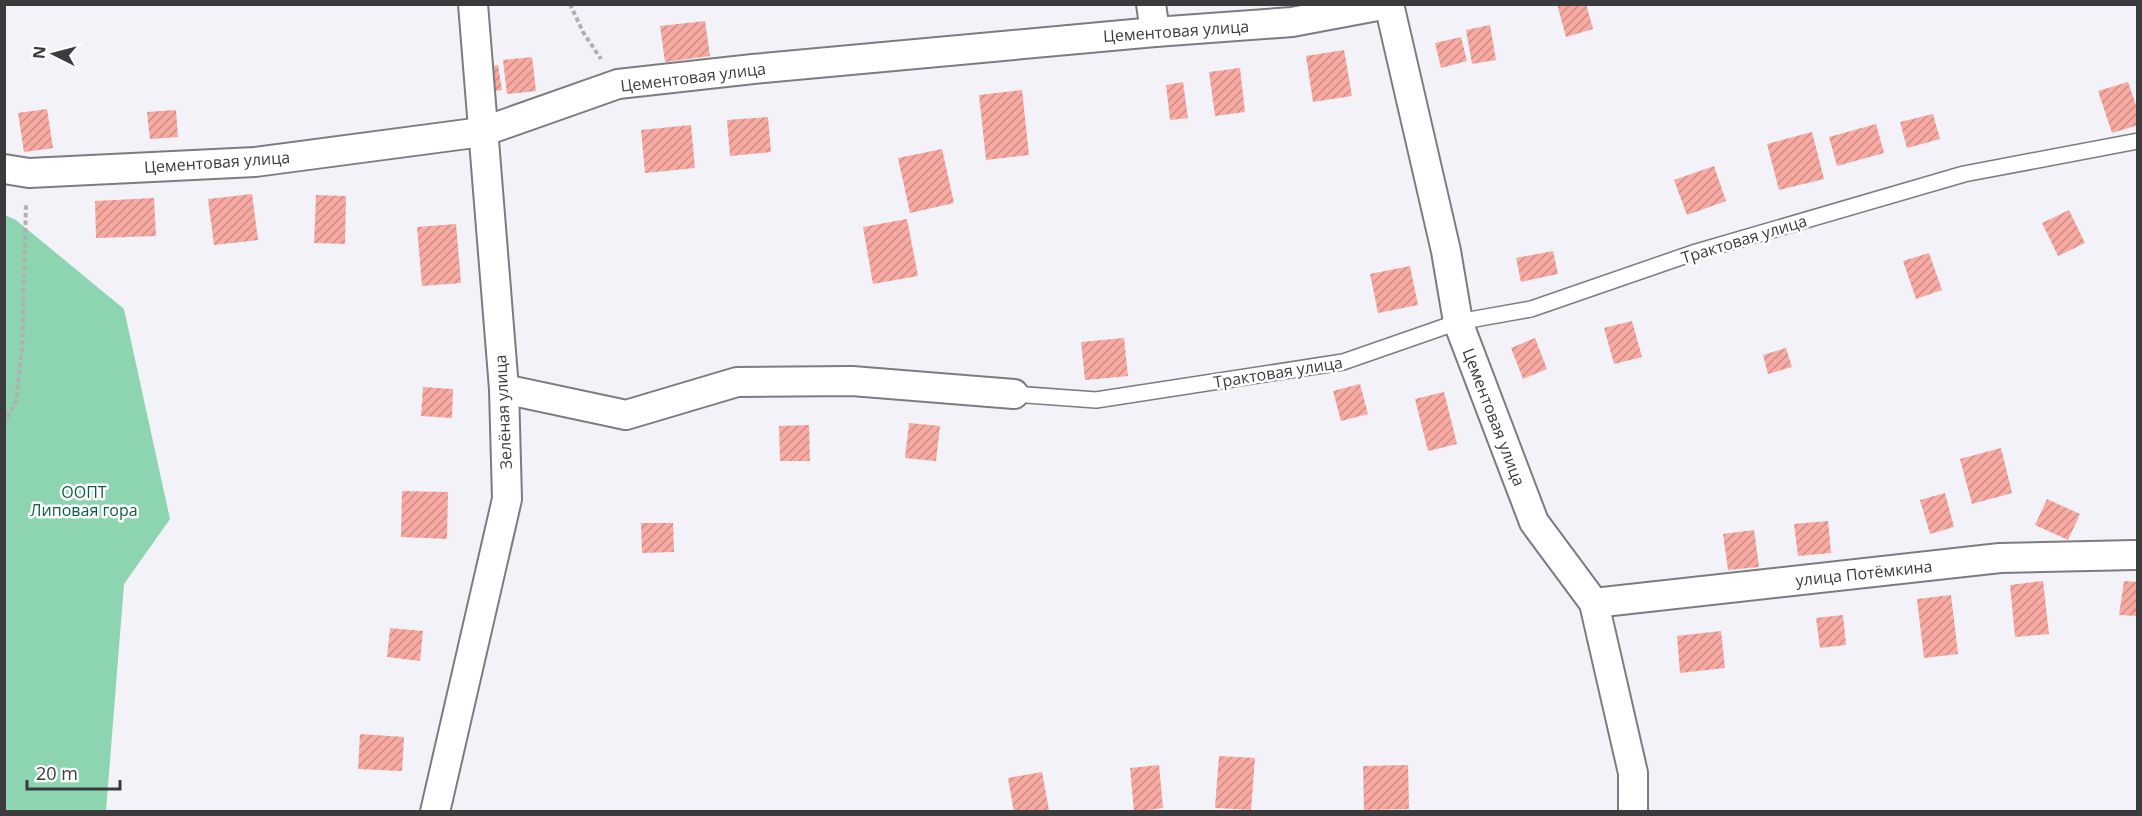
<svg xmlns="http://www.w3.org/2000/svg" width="2142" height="816" font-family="'Open Sans',sans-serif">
  <defs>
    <pattern id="building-hatch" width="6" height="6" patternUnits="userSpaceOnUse" patternTransform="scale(1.5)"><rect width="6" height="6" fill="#f8aaa2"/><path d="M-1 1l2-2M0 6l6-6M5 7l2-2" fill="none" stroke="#ca8c85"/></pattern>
  </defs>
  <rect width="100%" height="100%" fill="#f2f2f8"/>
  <polygon fill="#8dd5b1" points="5,215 16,220 124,309 170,519 124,584 106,811 5,811"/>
  <g fill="url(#building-hatch)">
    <polygon points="1557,4 1586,4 1593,29 1566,37"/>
    <polygon points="705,21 710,56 665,62 660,26"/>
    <polygon points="1490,25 1496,60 1472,64 1466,30"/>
    <polygon points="1461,37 1467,61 1441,68 1435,43"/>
    <polygon points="1344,50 1352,96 1313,102 1306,56"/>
    <polygon points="532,57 536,91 507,94 503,60"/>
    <polygon points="498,65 502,90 490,92 486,67"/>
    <polygon points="1240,68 1245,112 1215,116 1209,72"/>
    <polygon points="1183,82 1188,118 1170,120 1166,85"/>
    <polygon points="2128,82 2138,111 2138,125 2112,133 2098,91"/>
    <polygon points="1022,90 1029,155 986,160 979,95"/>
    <polygon points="47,109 53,148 24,152 18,113"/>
    <polygon points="176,110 178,137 150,139 147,112"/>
    <polygon points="1933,114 1940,139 1907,148 1900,122"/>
    <polygon points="768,117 771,152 730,156 727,120"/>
    <polygon points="1876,124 1884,153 1837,166 1829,137"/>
    <polygon points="691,125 695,168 645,173 641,130"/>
    <polygon points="1812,132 1824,179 1779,190 1767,144"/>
    <polygon points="942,149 954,203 910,213 898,158"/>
    <polygon points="1714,166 1726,201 1687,215 1674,180"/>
    <polygon points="252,194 258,240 214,245 208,199"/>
    <polygon points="316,195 346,196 345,244 314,243"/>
    <polygon points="154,198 156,236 96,238 95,201"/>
    <polygon points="2069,210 2085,243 2058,256 2042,223"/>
    <polygon points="907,219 918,276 873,284 863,227"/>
    <polygon points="456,224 461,283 422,286 417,227"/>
    <polygon points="1553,251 1558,274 1521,282 1516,258"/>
    <polygon points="1929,253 1942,290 1916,299 1903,261"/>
    <polygon points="1410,266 1418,305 1378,313 1370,274"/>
    <polygon points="1632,321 1642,357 1614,364 1604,328"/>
    <polygon points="1124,338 1128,376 1085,380 1081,342"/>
    <polygon points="1535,338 1547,369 1523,379 1511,348"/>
    <polygon points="1786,348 1792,367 1768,374 1763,355"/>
    <polygon points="1360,384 1368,414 1341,421 1333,391"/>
    <polygon points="423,387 453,389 452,418 421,416"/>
    <polygon points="1444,392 1457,444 1428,451 1415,399"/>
    <polygon points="909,423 940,426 936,461 905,458"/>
    <polygon points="809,425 810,461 780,461 779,426"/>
    <polygon points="2001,448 2012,493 1972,504 1960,459"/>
    <polygon points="402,491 448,492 447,539 401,537"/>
    <polygon points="1945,493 1954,527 1930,534 1920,500"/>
    <polygon points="2047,499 2080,514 2068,540 2035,525"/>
    <polygon points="1828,521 1831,553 1798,556 1794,524"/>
    <polygon points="641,523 673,523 674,552 642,553"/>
    <polygon points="1754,530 1759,567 1728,570 1723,534"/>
    <polygon points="2043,581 2049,634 2015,637 2010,585"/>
    <polygon points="2124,581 2138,582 2138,616 2119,615"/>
    <polygon points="1951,595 1958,654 1924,658 1917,599"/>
    <polygon points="1843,615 1846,645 1820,648 1816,618"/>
    <polygon points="390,628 423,631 420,661 387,657"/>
    <polygon points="1721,631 1725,668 1680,673 1677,636"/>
    <polygon points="360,734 404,737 402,771 358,769"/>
    <polygon points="1219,756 1255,758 1251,810 1215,808"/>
    <polygon points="1159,765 1163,808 1134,812 1130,768"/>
    <polygon points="1408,765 1409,809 1364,810 1363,766"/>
    <polygon points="1042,772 1049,810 1014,812 1008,778"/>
  </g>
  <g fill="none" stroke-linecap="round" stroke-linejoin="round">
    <defs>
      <polyline id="service" points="1014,394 1096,400 1343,362 1458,322 1531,309 1693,253 1964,174 2138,141"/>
      <g id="minor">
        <polyline points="1151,4 1155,32"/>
        <polyline points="1389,4 1446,251 1458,322 1534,522 1594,603 1633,773 1633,812"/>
        <polyline points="4,169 29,173 255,162 482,132 618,84 753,69 1155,32 1292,22 1388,4"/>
        <polyline points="504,389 626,415 737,382 852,381 1014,394"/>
        <polyline points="1594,603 2000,558 2135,555"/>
        <polyline points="435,812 507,499 504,389 473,4"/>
      </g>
    </defs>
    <use href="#service" stroke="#7b7c81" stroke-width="18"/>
    <use href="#minor" stroke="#7b7c81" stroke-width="32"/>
    <g stroke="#afafb4" stroke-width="4" stroke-dasharray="4.5 3" stroke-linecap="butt">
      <polyline points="570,4 583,32 601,59"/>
      <polyline points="4,424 16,401 22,350 26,203"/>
    </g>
    <use href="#service" stroke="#fff" stroke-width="15"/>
    <use href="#minor" stroke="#fff" stroke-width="28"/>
  </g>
  <g text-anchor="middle" stroke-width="5" stroke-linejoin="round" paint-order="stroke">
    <g font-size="16" fill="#3b3b3e" stroke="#fff">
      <text transform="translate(1176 31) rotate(-4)" y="6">Цементовая улица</text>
      <text transform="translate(693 77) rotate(-7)" y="6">Цементовая улица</text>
      <text transform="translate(217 162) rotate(-4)" y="6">Цементовая улица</text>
      <text transform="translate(1744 239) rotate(-17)" y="6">Трактовая улица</text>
      <text transform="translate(1278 372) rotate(-9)" y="6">Трактовая улица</text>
      <text transform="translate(503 412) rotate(-93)" y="6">Зелёная улица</text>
      <text transform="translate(1494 417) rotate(69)" y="6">Цементовая улица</text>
      <text transform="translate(1864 573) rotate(-6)" y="6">улица Потёмкина</text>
    </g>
    <g font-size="16" fill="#0e5e40" stroke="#fff">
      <text x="84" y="498">ООПТ<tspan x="84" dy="18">Липовая гора</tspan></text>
    </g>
  </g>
  <rect width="2142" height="816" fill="none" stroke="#3b3b3e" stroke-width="12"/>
  <g transform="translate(54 54) rotate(276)" stroke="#ffffff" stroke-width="4.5" paint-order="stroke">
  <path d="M0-4.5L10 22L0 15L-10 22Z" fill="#3b3b3e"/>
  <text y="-9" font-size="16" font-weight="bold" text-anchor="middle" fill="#3b3b3e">N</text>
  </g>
  <path d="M27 780v9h93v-9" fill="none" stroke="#3b3b3e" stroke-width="3"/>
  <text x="36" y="780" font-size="18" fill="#3b3b3e" stroke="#ffffff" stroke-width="4.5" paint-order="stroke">20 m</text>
</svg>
